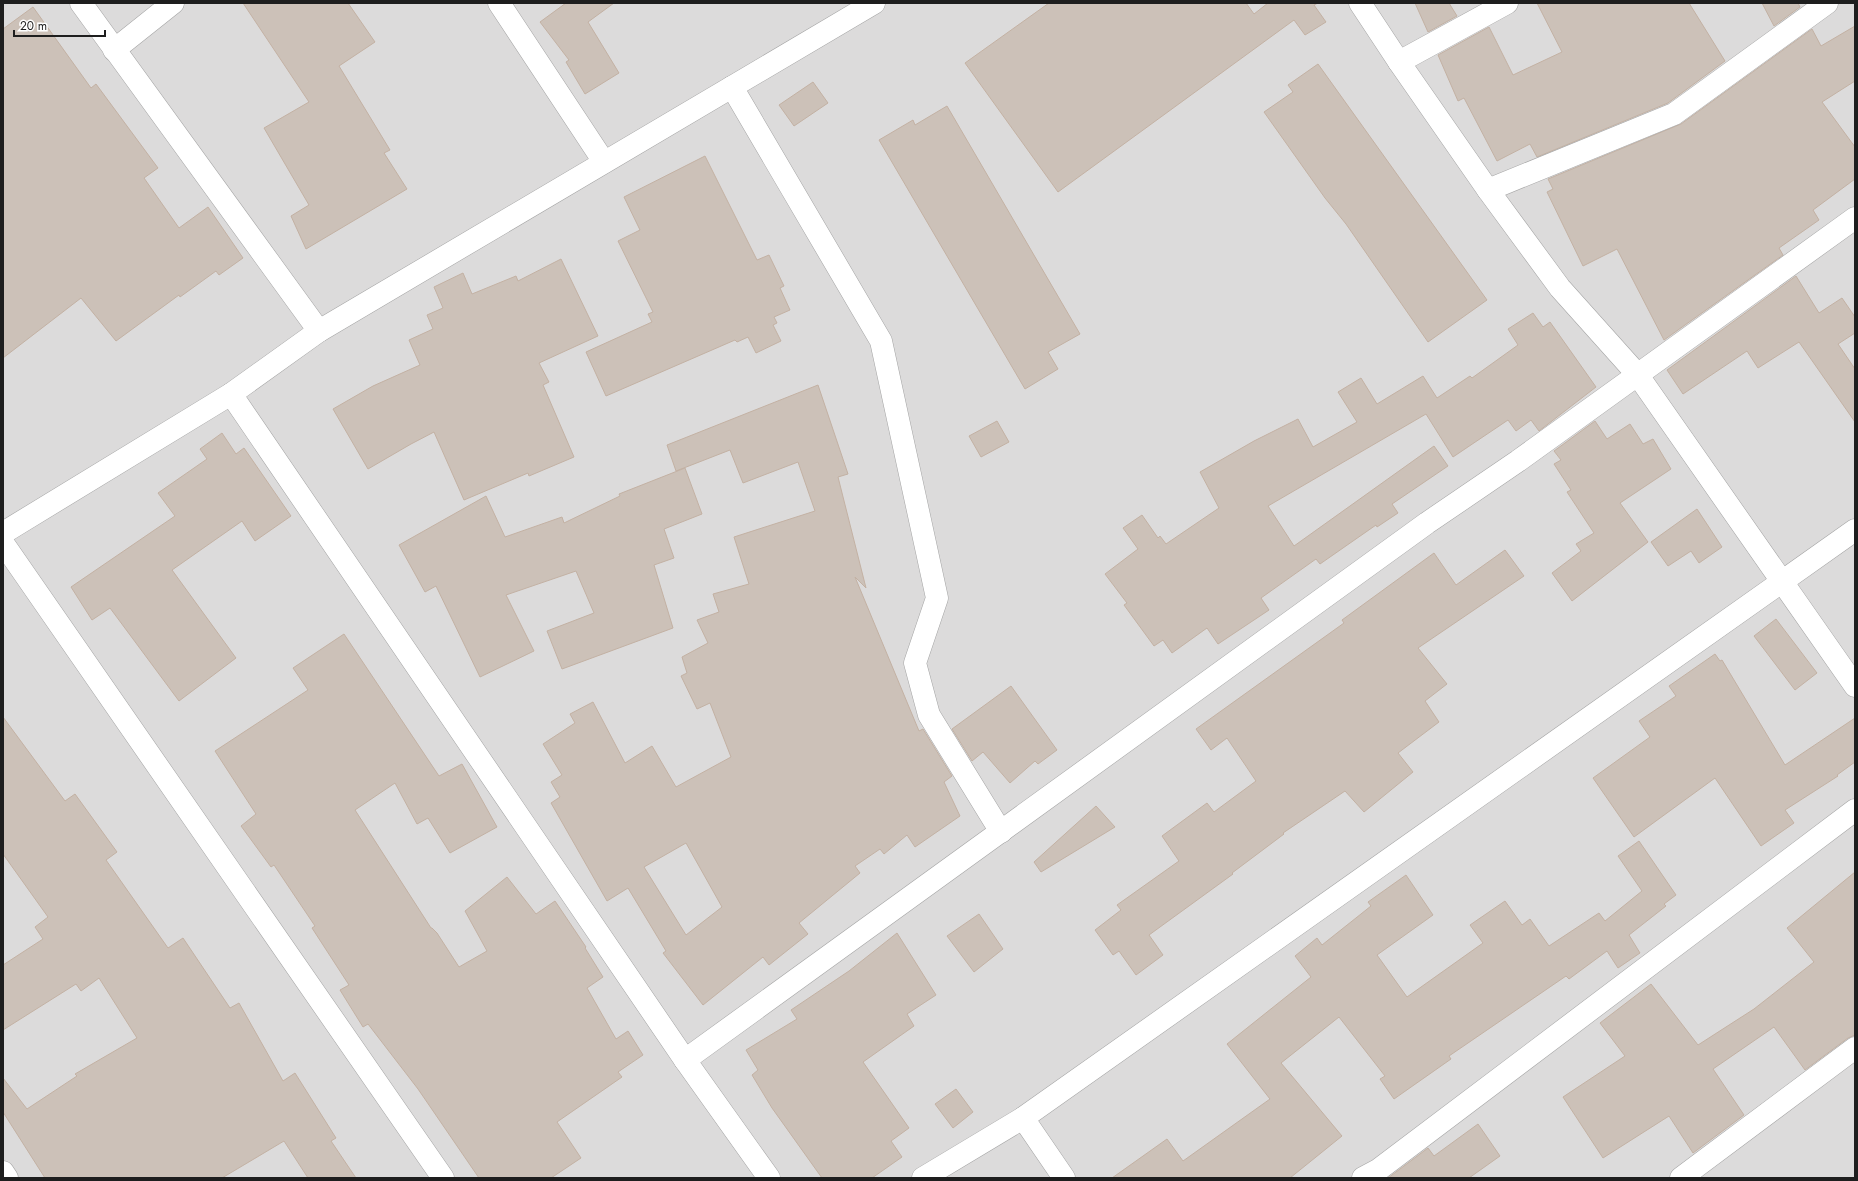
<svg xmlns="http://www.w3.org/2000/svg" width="1858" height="1181" font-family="Jost,sans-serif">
  <rect width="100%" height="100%" fill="#f0ebe3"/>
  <rect fill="#dcdbdb" x="3" y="3" width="1852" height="1175"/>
  <g fill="#ccc1b8" stroke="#c3b1a3" fill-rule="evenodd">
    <polygon points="243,3 348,3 375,42 339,66 390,150 384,153 407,189 306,249 291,216 309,205 264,128 309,102"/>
    <polygon points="566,3 614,3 588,22 619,73 585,94 566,62 569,60 540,22"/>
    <polygon points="1049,3 1246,3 1254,14 1268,3 1318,3 1314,5 1326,22 1305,35 1294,20 1058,192 965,63"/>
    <polygon points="1415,3 1449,3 1457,16 1428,32"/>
    <polygon points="1537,3 1689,3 1725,61 1668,103 1537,157 1530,144 1497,161 1464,98 1458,101 1438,55 1489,27 1513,75 1562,52"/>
    <polygon points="1762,3 1798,3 1800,7 1774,26"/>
    <polygon points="33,7 91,88 96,84 158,168 144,178 179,228 208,207 243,258 219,275 216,271 180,297 179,295 116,341 81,298 3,358 3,29"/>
    <polygon points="1855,26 1855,81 1822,102 1855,147 1855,179 1813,210 1819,220 1779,248 1783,255 1664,340 1617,249 1583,266 1547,192 1553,189 1548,179 1681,124 1812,29 1821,46"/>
    <polygon points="1318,64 1487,300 1428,342 1346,224 1325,198 1264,112 1293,92 1288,85"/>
    <polygon points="813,82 828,103 794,126 779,105"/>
    <polygon points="947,106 1080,334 1048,352 1058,369 1025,389 879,140 913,120 915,125"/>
    <polygon points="705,156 757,260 769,255 784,286 780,288 790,310 774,317 777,323 773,325 781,341 756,353 748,337 737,342 735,340 606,396 586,352 652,322 648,314 653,312 618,241 640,230 624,197"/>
    <polygon points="561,259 598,336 539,363 549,382 543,385 574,457 529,476 528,473 464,500 434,432 411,444 368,469 333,409 373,386 420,365 409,340 433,329 427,315 443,308 434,287 463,273 472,294 516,276 518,281"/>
    <polygon points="1796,276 1819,313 1842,298 1855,317 1855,333 1838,344 1855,369 1855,422 1799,342 1758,368 1747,351 1683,394 1667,370"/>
    <polygon points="1533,313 1543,327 1550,322 1596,387 1539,431 1531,420 1516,431 1508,420 1453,457 1426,414 1268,506 1294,546 1434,446 1448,466 1392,504 1398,513 1377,527 1376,525 1320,564 1316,559 1261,598 1269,610 1218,644 1207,628 1172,653 1163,640 1154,646 1124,605 1127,603 1105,574 1138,549 1123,528 1142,515 1158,538 1160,536 1166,544 1219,508 1200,472 1254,441 1298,419 1313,447 1357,422 1338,392 1361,378 1377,404 1423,376 1437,398 1470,376 1472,378 1518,345 1508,329"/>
    <path d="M818,385L848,474L838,477L866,588L855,577L919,731L923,729L952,776L944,782L960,816L915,847L907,835L884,854L880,849L855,866L860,873L799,923L808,934L769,965L763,957L703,1005L663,953L666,951L628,888L607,901L551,803L560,797L551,782L562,775L543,744L575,723L570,714L593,702L625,763L652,746L676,787L731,757L710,703L697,709L681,676L687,673L682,657L708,643L697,620L719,612L713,594L749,584L734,537L815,511L798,462L743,483L730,450L676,471L667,445ZM686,843L722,907L686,935L644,867Z"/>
    <polygon points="997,421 1009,442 981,457 969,436"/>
    <polygon points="1595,421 1607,439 1630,424 1643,444 1653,439 1671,469 1620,503 1648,542 1572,601 1552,573 1581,551 1576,544 1594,533 1567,492 1571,490 1554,464 1561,460 1554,451"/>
    <polygon points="222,433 236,454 244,448 291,516 255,541 242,521 172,570 236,658 179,701 110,608 92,620 71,587 175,516 158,493 207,459 200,449"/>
    <polygon points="685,468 702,514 664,529 674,558 654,565 673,628 562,669 547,631 594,613 576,571 506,595 534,651 480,677 436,586 425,592 399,545 486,496 505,537 562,517 564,523 620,496 619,494"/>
    <polygon points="1697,509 1722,547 1699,563 1691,551 1668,566 1651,542"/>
    <polygon points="1505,550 1524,576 1418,648 1447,684 1425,701 1439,722 1398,753 1413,772 1364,812 1345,791 1283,833 1284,834 1232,873 1233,874 1149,935 1163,955 1136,975 1119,951 1113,955 1095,930 1121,910 1117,905 1179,861 1162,836 1207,803 1214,812 1256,781 1227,738 1211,750 1196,729 1344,623 1342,620 1434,553 1456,585"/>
    <polygon points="1776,619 1817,673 1795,690 1754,636"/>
    <polygon points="344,634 439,776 462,764 497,827 450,853 428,818 417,824 395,783 355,810 431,928 432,928 437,933 459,967 487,951 465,911 507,877 536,914 555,901 586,947 585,948 603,977 587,988 616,1039 628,1031 643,1055 618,1072 622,1077 557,1122 581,1158 551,1178 479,1178 418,1089 368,1024 363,1027 340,990 349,985 312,928 315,926 274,865 271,867 241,826 256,814 215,751 308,690 293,668"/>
    <polygon points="1715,654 1720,661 1722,660 1785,765 1855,718 1855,762 1837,775 1838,776 1785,810 1794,823 1761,846 1715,778 1634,837 1593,778 1650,737 1639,721 1676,696 1669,686"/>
    <polygon points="1011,686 1057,750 1038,764 1035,761 1010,783 983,752 972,761 952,729"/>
    <polygon points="3,717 65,801 75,794 117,852 106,860 168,948 183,938 230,1008 239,1003 283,1081 295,1073 336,1138 331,1141 356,1178 308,1178 284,1141 222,1178 45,1178 3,1112 3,1078 27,1109 77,1076 75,1074 137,1038 99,978 81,991 76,984 3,1030 3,965 43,939 35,927 48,917 3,854"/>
    <polygon points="1096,806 1115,827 1041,872 1034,862"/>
    <polygon points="1639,841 1676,895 1664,904 1666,906 1629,935 1640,953 1618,968 1607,951 1569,979 1566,976 1449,1056 1451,1059 1394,1099 1380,1079 1385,1076 1339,1017 1281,1063 1342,1136 1290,1178 1112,1178 1167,1139 1183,1161 1270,1099 1227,1044 1311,977 1295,956 1317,938 1322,945 1371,906 1368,902 1406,875 1433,915 1377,955 1407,997 1483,943 1470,925 1505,901 1522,925 1530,919 1549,946 1599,913 1605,921 1642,891 1618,856"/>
    <polygon points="1855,872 1855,1035 1848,1038 1805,1070 1774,1027 1713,1069 1744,1115 1693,1153 1669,1116 1603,1158 1563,1097 1625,1056 1600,1023 1651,984 1698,1045 1754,1009 1814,962 1787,928"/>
    <polygon points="979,914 1003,949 974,972 947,936"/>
    <polygon points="897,933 936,995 907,1014 914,1026 863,1062 909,1128 891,1141 902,1157 872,1178 822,1178 772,1108 752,1075 758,1070 746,1050 797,1019 791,1010 849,971"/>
    <polygon points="956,1089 973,1112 953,1128 935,1104"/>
    <polygon points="1478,1124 1500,1156 1469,1178 1388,1178 1428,1148 1434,1156"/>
  </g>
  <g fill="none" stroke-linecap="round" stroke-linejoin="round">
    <defs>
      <g id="street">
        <polyline points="81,3 319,331"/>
        <polyline points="499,3 604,162"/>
        <polyline points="1360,3 1399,62 1488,190 1560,288 1637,374 1855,686"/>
        <polyline points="114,50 173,3"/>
        <polyline points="1399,62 1507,3"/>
        <polyline points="732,87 881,341 937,598 915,663 929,715 1001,832"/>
        <polyline points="1488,190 1674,114 1827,3"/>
        <polyline points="231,394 685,1060 769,1178"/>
        <polyline points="3,533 231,394 319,331 874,3"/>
        <polyline points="3,543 443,1178"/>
        <polyline points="685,1060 1427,523 1518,461 1855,218"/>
        <polyline points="1023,1118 1064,1178"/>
        <polyline points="3,1172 7,1178"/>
        <polyline points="923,1178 1023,1118 1855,530"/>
        <polyline points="1363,1178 1378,1170 1855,810"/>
        <polyline points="1681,1178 1855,1048"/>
      </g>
    </defs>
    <use href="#street" stroke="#a5a5a5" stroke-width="23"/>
    <use href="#street" stroke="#fff" stroke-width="22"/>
  </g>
  <rect width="1858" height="1181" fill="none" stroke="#1e1e1e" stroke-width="8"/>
  <path d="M14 30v6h91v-6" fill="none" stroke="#1e1e1e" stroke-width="2"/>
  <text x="20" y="30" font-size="12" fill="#1e1e1e" stroke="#ffffff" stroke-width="3" paint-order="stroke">20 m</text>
</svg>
